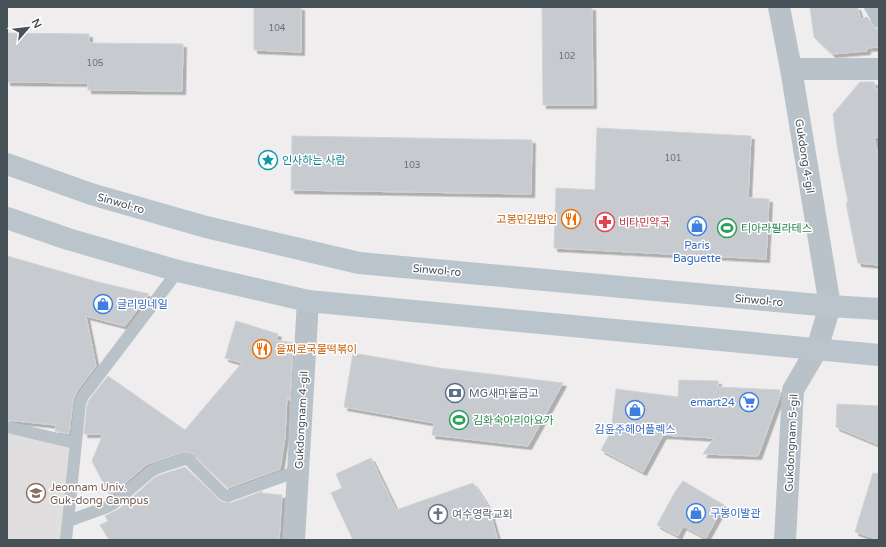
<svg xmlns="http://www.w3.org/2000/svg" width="886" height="547" font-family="'Varela Round','Noto Sans KR',sans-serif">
  <defs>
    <filter id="shadow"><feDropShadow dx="3.5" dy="3.5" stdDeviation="0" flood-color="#0004"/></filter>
  </defs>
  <rect width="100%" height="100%" fill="#efeded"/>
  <polygon fill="#e0dede" points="7,433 70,446 61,540 7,540"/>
  <g fill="#c7cacf" stroke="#d1d3d8" filter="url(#shadow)">
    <polygon points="254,7 301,7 301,52 254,50"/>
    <polygon points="542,7 592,7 593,105 543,105"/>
    <polygon points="810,7 857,7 861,19 867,17 873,26 876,29 879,29 879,47 867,48 867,51 832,54 814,37"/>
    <polygon points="7,33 89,34 89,43 183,44 182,91 88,90 88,83 7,82"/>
    <polygon points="860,82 874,82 875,89 879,89 879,137 874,138 879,160 879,265 858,263 846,203 848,202 838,152 833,114"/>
    <polygon points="597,128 751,136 748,198 769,199 766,259 554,248 556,188 595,190"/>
    <polygon points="292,136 532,140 531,194 291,190"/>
    <polygon points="7,256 98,282 149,294 125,326 86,316 96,366 77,391 73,400 69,434 55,431 56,425 16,421 7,420"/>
    <polygon points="236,321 278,334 276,340 293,343 290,401 287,396 285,437 280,469 228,488 193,454 188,452 183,452 155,461 146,465 110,496 92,461 103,434 84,434 87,405 89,400 108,376 185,430 242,363 225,358"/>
    <polygon points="353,353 439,368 563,383 528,446 432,435 434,423 344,407"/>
    <polygon points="679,380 718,381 718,387 780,390 780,396 758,456 703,454 714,438 663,435 643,472 601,450 611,432 616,389 678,397"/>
    <polygon points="837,404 879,406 879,445 836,427"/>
    <polygon points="371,458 396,510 473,483 488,506 498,540 353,540 331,493 342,488 336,474"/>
    <polygon points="185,467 219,500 222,502 231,503 263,491 261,493 282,495 279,540 109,540 100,525 108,521 105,516 119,509 154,478 160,475"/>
    <polygon points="873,473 879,474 879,540 855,532"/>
    <polygon points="683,481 724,505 706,538 683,526 678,536 657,525 675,492"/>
  </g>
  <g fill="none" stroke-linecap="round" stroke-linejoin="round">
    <g stroke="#b9c2c8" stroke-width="12">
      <polyline points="870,7 879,22"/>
      <polyline points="7,427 75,443"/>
      <polyline points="68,521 107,507 114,503 150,472 157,468 185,459 188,459 224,495 228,496 298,471"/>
      <polyline points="66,540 80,403 83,396 87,391 178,271"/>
    </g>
    <g stroke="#b9c2c8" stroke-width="22">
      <polyline points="779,7 791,69 830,306 817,349 793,390 785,540"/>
      <polyline points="791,69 879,69"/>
      <polyline points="294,540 308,301"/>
    </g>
    <g stroke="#bac4cd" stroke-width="22">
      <polyline points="7,164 91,194 206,227 359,263 830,306 879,309"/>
      <polyline points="7,218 68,239 178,271 308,301 879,355"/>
    </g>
  </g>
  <defs>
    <symbol id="sight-ring" viewBox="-11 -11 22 22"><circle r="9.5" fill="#fff" stroke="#0f9aa8" stroke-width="1.5"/><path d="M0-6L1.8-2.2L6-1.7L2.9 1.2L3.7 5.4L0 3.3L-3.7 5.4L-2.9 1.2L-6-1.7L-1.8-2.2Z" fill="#0f9aa8"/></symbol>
    <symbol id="restaurant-ring" viewBox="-11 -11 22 22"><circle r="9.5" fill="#fff" stroke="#e8710a" stroke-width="1.5"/><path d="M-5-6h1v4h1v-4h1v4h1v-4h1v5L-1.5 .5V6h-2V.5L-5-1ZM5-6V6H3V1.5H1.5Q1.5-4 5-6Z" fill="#e8710a"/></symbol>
    <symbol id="pharmacy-ring" viewBox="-11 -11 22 22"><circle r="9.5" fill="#fff" stroke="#e0444e" stroke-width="1.5"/><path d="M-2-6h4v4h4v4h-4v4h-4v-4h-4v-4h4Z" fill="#e0444e"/></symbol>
    <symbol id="shop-ring" viewBox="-11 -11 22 22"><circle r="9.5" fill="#fff" stroke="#3f7fe0" stroke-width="1.5"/><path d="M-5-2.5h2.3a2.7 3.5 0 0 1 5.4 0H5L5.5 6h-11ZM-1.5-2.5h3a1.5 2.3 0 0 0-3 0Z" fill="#3f7fe0"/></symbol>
    <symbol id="stadium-ring" viewBox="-11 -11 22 22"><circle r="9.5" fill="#fff" stroke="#2e9e5b" stroke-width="1.5"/><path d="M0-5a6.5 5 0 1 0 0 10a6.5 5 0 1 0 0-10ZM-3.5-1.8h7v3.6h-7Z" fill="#2e9e5b"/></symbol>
    <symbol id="bank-ring" viewBox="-11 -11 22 22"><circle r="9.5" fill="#fff" stroke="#5c6f8a" stroke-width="1.5"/><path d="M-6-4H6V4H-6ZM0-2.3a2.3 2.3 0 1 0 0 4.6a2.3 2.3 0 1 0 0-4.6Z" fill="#5c6f8a"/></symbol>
    <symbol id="supermarket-ring" viewBox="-11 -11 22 22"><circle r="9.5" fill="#fff" stroke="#3f7fe0" stroke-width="1.5"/><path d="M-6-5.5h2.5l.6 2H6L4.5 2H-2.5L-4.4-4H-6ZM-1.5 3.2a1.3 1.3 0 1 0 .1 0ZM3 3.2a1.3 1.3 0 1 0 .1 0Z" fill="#3f7fe0"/></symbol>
    <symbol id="university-ring" viewBox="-11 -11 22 22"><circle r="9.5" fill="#fff" stroke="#8d6e63" stroke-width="1.5"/><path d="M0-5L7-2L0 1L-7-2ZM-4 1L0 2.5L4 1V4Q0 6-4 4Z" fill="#8d6e63"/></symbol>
    <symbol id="church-ring" viewBox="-11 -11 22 22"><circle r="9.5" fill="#fff" stroke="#6b7280" stroke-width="1.5"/><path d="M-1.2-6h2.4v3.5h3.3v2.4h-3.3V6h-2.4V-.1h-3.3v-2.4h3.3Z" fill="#6b7280"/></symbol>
  </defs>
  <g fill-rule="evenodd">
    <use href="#sight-ring" x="257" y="149" width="22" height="22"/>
    <use href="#restaurant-ring" x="560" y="208" width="22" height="22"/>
    <use href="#pharmacy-ring" x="594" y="211" width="22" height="22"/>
    <use href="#shop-ring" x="686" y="215" width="22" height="22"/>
    <use href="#stadium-ring" x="716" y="217" width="22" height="22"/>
    <use href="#shop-ring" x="92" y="293" width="22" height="22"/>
    <use href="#restaurant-ring" x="251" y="338" width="22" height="22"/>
    <use href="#bank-ring" x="444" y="382" width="22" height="22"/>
    <use href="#supermarket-ring" x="738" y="391" width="22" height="22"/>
    <use href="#shop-ring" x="624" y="399" width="22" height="22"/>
    <use href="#stadium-ring" x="448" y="409" width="22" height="22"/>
    <use href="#university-ring" x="25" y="482" width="22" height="22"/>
    <use href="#shop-ring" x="685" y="502" width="22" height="22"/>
    <use href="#church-ring" x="427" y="503" width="22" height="22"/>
  </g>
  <g text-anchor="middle" stroke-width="3" stroke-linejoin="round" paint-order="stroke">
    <g font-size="9" fill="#676f76">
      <text x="277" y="31">104</text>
      <text x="567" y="59">102</text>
      <text x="95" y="66">105</text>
      <text x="673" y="161">101</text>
      <text x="412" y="168">103</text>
    </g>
    <g font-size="11" fill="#475158" stroke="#fff">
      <text transform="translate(805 156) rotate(81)" y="4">Gukdong 4-gil</text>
      <text transform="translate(121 203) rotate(16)" y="4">Sinwol-ro</text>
      <text transform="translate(437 270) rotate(5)" y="4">Sinwol-ro</text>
      <text transform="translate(759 300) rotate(5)" y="4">Sinwol-ro</text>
      <text transform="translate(301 420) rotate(-87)" y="4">Gukdongnam 4-gil</text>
      <text transform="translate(791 443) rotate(-87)" y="4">Gukdongnam 5-gil</text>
    </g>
    <g font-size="11" fill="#0d838f" stroke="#fff" text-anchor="start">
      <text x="282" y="164">인사하는 사람</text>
    </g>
    <g font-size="11" fill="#c56008" stroke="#fff" text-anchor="end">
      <text x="557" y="223">고봉민김밥인</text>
      <text x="276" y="353" text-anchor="start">을찌로국물떡볶이</text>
    </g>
    <g font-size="11" fill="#be3a42" stroke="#fff" text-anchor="start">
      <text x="619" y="226">비타민약국</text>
    </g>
    <g font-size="11" fill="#27864d" stroke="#fff" text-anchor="start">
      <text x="741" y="232">티아라필라테스</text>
      <text x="473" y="424">김화숙아리아요가</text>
    </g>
    <g font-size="11" fill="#366cbe" stroke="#fff">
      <text x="697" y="249">Paris<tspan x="697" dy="13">Baguette</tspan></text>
      <text x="117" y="308" text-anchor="start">글리밍네일</text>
      <text x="735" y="406" text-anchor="end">emart24</text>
      <text x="635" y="433">김윤주헤어플렉스</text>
      <text x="710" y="517" text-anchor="start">구봉이발관</text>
    </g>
    <g font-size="11" fill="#4e5e75" stroke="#fff" text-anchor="start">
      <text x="469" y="397">MG새마을금고</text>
    </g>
    <g font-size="11" fill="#785e54" stroke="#fff" text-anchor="start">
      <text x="50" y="491">Jeonnam Univ.<tspan x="50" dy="13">Guk-dong Campus</tspan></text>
    </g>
    <g font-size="11" fill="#5b616d" stroke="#fff" text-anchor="start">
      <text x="452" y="518">여수영락교회</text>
    </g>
  </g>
  <rect width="886" height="547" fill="none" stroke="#475158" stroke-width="16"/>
  <g transform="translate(28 28) rotate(62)" stroke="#ffffff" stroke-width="3" paint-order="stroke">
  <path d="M0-3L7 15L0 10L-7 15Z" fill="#475158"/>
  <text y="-6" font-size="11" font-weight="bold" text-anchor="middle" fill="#475158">N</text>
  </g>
</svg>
